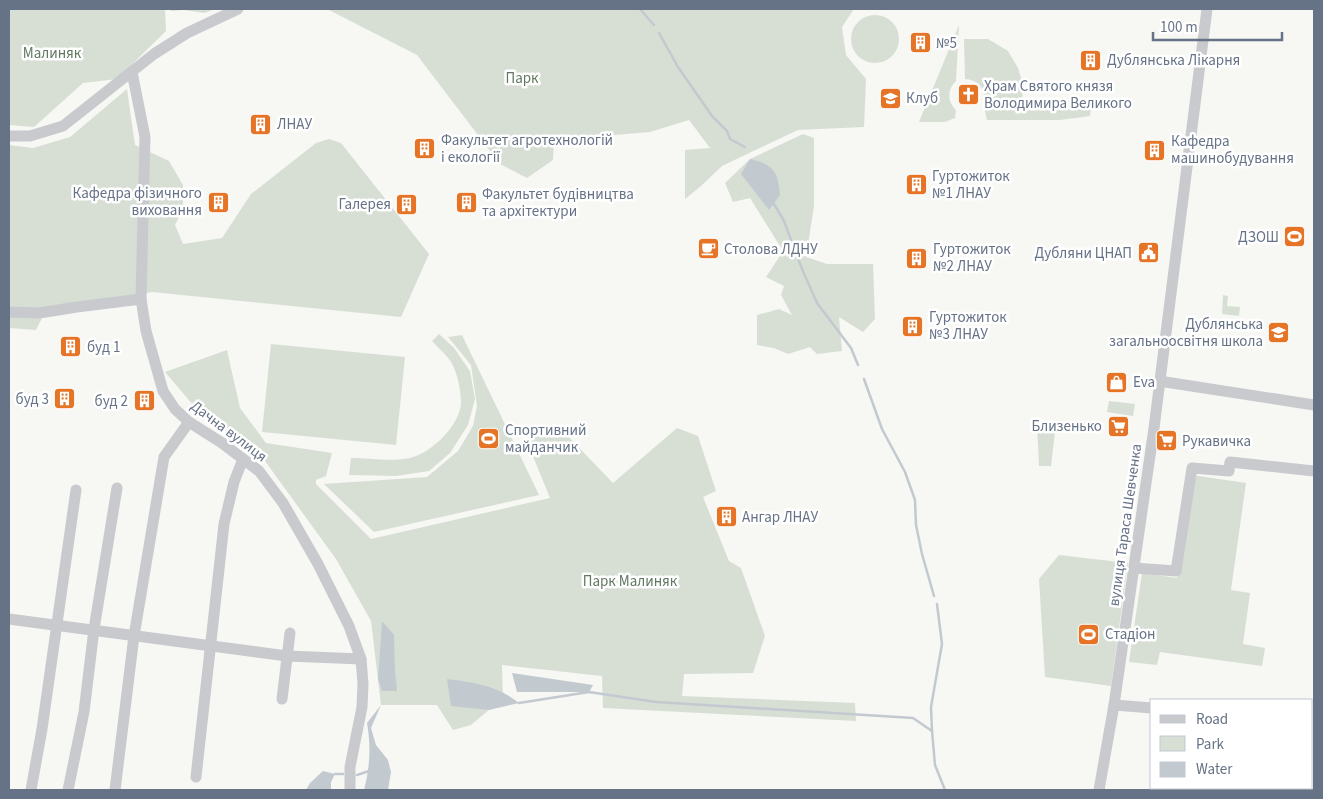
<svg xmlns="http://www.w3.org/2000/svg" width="1323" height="799" font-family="'Source Sans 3',sans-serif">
  <rect width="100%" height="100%" fill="#f7f7f4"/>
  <g fill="#d7dfd5">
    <polygon points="9,9 165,9 166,31 117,79 83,83 34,127 9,125"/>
    <polygon points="171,9 215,9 204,13 184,10 171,11"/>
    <polygon points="327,9 854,9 842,27 846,55 866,79 864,127 798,130 722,166 701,186 685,199 685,150 710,148 689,120 650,132 554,140 553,160 527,178 500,164 417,55"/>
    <circle cx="875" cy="39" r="24"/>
    <path d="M959,25L956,81C947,89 947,102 956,110L955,118L945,122H919Z"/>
    <path d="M964,39H988L1008,51L1018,68L1023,84L1022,103L984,100C985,87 978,80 965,79Z"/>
    <polygon points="127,89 135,145 169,161 183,185 183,209 175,225 183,244 222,238 251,194 316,143 329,139 341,143 429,254 401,317 152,292 45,312 36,330 9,328 9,145 33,148 70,137"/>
    <polygon points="984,107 1059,110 1091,107 1090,116 1060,120 987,120"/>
    <polygon points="803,134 814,138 814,206 806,257 827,264 873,264 875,319 863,332 839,317 842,351 817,354 810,347 788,354 774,348 757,345 757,315 779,309 792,315 781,295 784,286 766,277 783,251 750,198 733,202 725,183 750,159"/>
    <polygon points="1223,295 1228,296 1227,306 1240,307 1239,316 1222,314"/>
    <path d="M439,334L454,348L470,371L475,399L468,425L450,453L429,471L396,476L349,475L351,458C370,458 399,463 416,456C435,449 461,423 461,402C461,392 458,377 454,368C451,358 439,349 432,341Z"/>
    <polygon points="462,335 539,495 374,532 324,484 427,477 458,451 473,426 477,406 471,365 448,337"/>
    <polygon points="271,344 405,357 396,445 262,432"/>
    <polygon points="227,350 240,408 266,443 332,453 326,476 316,480 316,484 371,539 550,498 526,439 560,428 613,483 677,428 698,436 716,491 703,497 729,561 741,568 765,636 753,673 684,674 682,696 855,703 856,721 603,708 602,676 502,665 503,698 471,725 453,730 437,705 381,705 371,621 336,559 265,461 199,412 165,372"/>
    <polygon points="1109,401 1135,404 1133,416 1107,412"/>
    <polygon points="1037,424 1056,424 1051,466 1039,466"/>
    <polygon points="1192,475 1246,483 1231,590 1250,593 1243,644 1265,648 1262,666 1160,652 1157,665 1129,662 1142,573 1177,578"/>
    <polygon points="1059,555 1128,563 1111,686 1045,677 1039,579"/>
  </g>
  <g fill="#c2cad0">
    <path d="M750,159C774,164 778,172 780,195L769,210L741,174Z"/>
    <polygon points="382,621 394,635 395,670 397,691 382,691 378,679"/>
    <polygon points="512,673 593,685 589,692 517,692"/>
    <path d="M447,679C473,682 498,686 519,703L489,710L451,706Z"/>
    <path d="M381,705L371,728L376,745L388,760L391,772L388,790H364C370,767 371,746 367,723Z"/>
    <polygon points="323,771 335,774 331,782 331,790 306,790 310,783"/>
  </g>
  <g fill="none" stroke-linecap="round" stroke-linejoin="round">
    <g stroke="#c2cad0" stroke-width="2.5">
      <polyline points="640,9 654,25"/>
      <polyline points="659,33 678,67 712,116 727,131 730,139 745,147"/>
      <polyline points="774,204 784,221 802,269 817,303 851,348 858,365"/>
      <polyline points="864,379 882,429 905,472 915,500 916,525 922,554 934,596"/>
      <polyline points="937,604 942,644 931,707 932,731 935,765 945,790"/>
      <polyline points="519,703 589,692 656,702 913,718 932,731"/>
      <polyline points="335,774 343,774"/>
      <polyline points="357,775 369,771"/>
    </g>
    <g stroke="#c8cace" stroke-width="11">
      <polyline points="132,72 145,137 141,299 146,331 163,391 175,409 189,422 222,443 259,471 283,503 318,564 349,626 361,659 363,684 362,707 350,767 350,790"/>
      <polyline points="9,136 30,136 63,126 154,54 187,33 238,9"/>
      <polyline points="9,312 39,313 77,307 141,299"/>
      <polyline points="1159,381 1314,405"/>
      <polyline points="1134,568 1176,571 1192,468 1229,471 1230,462 1314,471"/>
      <polyline points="9,619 287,656 361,659"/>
      <polyline points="282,699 290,633"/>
      <polyline points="1114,705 1152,708"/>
      <polyline points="196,777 224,524 234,482 243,459"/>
      <polyline points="31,790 42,729 76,490"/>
      <polyline points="68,790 84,712 94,629 117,488"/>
      <polyline points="115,790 134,636 164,457 189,422"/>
      <polyline points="1099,790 1114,705 1154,428 1207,9"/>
    </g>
  </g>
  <defs>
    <symbol id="building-square" viewBox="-11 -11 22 22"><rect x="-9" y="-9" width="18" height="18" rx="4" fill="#e57427" stroke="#fff"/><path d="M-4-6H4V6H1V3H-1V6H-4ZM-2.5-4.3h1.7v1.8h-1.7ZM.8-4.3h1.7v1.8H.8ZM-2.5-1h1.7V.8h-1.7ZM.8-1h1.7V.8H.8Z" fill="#fff"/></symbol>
    <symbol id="church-square" viewBox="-11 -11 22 22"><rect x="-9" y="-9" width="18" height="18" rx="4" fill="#e57427" stroke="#fff"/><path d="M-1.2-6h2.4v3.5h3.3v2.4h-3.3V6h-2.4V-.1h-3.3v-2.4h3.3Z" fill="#fff"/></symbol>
    <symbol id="university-square" viewBox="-11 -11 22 22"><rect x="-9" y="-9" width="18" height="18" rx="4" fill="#e57427" stroke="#fff"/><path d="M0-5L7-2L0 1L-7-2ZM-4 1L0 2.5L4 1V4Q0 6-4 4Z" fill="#fff"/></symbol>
    <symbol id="stadium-square" viewBox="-11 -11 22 22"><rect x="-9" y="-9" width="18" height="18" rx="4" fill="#e57427" stroke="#fff"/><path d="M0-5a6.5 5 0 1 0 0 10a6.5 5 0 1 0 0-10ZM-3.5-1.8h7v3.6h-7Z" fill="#fff"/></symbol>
    <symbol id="cafe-square" viewBox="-11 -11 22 22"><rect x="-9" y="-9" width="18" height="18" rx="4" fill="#e57427" stroke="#fff"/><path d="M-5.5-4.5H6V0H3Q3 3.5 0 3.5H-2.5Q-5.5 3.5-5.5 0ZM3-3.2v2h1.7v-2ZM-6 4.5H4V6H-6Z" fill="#fff"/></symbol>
    <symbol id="civic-square" viewBox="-11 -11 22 22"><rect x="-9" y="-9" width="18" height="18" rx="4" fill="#e57427" stroke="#fff"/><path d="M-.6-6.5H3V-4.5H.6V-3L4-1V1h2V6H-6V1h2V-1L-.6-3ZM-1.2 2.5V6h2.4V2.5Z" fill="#fff"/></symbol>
    <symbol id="shop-square" viewBox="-11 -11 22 22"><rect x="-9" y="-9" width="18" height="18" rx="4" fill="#e57427" stroke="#fff"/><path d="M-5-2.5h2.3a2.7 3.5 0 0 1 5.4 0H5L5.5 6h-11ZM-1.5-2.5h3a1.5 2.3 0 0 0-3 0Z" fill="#fff"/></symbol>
    <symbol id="supermarket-square" viewBox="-11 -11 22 22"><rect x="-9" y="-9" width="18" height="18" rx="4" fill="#e57427" stroke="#fff"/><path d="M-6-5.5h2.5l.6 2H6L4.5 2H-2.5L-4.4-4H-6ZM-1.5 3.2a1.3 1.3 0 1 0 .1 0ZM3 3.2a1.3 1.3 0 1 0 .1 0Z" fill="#fff"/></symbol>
  </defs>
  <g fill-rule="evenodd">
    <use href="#building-square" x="908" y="30" width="25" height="25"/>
    <use href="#building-square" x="1078" y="48" width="25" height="25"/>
    <use href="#church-square" x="956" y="82" width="25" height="25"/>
    <use href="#university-square" x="878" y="86" width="25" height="25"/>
    <use href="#building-square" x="248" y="112" width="25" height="25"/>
    <use href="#building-square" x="412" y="136" width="25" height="25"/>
    <use href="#building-square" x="1142" y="138" width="25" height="25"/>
    <use href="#building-square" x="904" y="172" width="25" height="25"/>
    <use href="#building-square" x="206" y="190" width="25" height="25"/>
    <use href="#building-square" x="454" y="190" width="25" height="25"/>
    <use href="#building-square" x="394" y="192" width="25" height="25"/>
    <use href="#stadium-square" x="1282" y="224" width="25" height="25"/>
    <use href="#cafe-square" x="696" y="236" width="25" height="25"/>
    <use href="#civic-square" x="1136" y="240" width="25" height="25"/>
    <use href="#building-square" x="904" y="246" width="25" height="25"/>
    <use href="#building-square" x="900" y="314" width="25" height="25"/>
    <use href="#university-square" x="1266" y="320" width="25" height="25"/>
    <use href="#building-square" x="58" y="334" width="25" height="25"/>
    <use href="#shop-square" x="1104" y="370" width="25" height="25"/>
    <use href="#building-square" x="52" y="386" width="25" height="25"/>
    <use href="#building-square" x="132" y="388" width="25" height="25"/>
    <use href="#supermarket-square" x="1106" y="414" width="25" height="25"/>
    <use href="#stadium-square" x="476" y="426" width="25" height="25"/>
    <use href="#supermarket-square" x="1154" y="428" width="25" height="25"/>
    <use href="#building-square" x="714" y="504" width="25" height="25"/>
    <use href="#stadium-square" x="1076" y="622" width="25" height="25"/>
  </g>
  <g text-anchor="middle" stroke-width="5" stroke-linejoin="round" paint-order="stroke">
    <g font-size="15" fill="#667286" stroke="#fff" text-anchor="start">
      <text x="936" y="48">№5</text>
      <text x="1107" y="65">Дублянська Лікарня</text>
      <text x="984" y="91">Храм Святого князя<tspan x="984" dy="17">Володимира Великого</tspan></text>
      <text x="906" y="103">Клуб</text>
      <text x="277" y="129">ЛНАУ</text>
      <text x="441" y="145">Факультет агротехнологій<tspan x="441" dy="17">і екології</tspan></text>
      <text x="1171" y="146">Кафедра<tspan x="1171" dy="17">машинобудування</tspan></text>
      <text x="932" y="181">Гуртожиток<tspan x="932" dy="17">№1 ЛНАУ</tspan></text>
      <text x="202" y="198" text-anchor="end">Кафедра фізичного<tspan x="202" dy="17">виховання</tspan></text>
      <text x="482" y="199">Факультет будівництва<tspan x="482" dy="17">та архітектури</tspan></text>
      <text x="391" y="209" text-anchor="end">Галерея</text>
      <text x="1279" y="242" text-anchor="end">ДЗОШ</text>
      <text x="724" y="254">Столова ЛДНУ</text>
      <text x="933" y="254">Гуртожиток<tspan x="933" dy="17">№2 ЛНАУ</tspan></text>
      <text x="1132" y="258" text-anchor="end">Дубляни ЦНАП</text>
      <text x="929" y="322">Гуртожиток<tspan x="929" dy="17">№3 ЛНАУ</tspan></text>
      <text x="1263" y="329" text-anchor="end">Дублянська<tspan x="1263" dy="17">загальноосвітня школа</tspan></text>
      <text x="87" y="352">буд 1</text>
      <text x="1133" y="387">Eva</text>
      <text x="49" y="404" text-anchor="end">буд 3</text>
      <text x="128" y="406" text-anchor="end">буд 2</text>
      <text x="1102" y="431" text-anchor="end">Близенько</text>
      <text x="505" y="435">Спортивний<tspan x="505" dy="17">майданчик</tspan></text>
      <text x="1182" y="446">Рукавичка</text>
      <text x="742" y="522">Ангар ЛНАУ</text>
      <text x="1105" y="639">Стадіон</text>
    </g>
    <g font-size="15" fill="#627861" stroke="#fff">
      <text x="52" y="58">Малиняк</text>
      <text x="522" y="83">Парк</text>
      <text x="630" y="586">Парк Малиняк</text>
    </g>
    <g font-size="15" fill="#667286" stroke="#fff">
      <text transform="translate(229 431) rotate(37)" y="5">Дачна вулиця</text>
      <text transform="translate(1125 525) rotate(-82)" y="5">вулиця Тараса Шевченка</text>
    </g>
  </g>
  <rect width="1323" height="799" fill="none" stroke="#667286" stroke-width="20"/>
  <rect x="1150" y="699" width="162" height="90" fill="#ffffff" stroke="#c2c7cf"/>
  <rect x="1160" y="715" width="25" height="8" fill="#c8cace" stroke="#c2c7cf"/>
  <text x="1196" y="724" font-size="15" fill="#667286">Road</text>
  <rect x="1160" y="736" width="25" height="15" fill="#d7dfd5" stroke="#c2c7cf"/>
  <text x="1196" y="749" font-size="15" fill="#667286">Park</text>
  <rect x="1160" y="762" width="25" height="15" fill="#c2cad0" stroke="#c2c7cf"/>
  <text x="1196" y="774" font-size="15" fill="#667286">Water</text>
  <path d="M1153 32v8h129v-8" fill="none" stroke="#667286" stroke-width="2.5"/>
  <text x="1160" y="32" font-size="15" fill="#667286" stroke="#ffffff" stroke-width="4" paint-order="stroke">100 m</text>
</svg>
